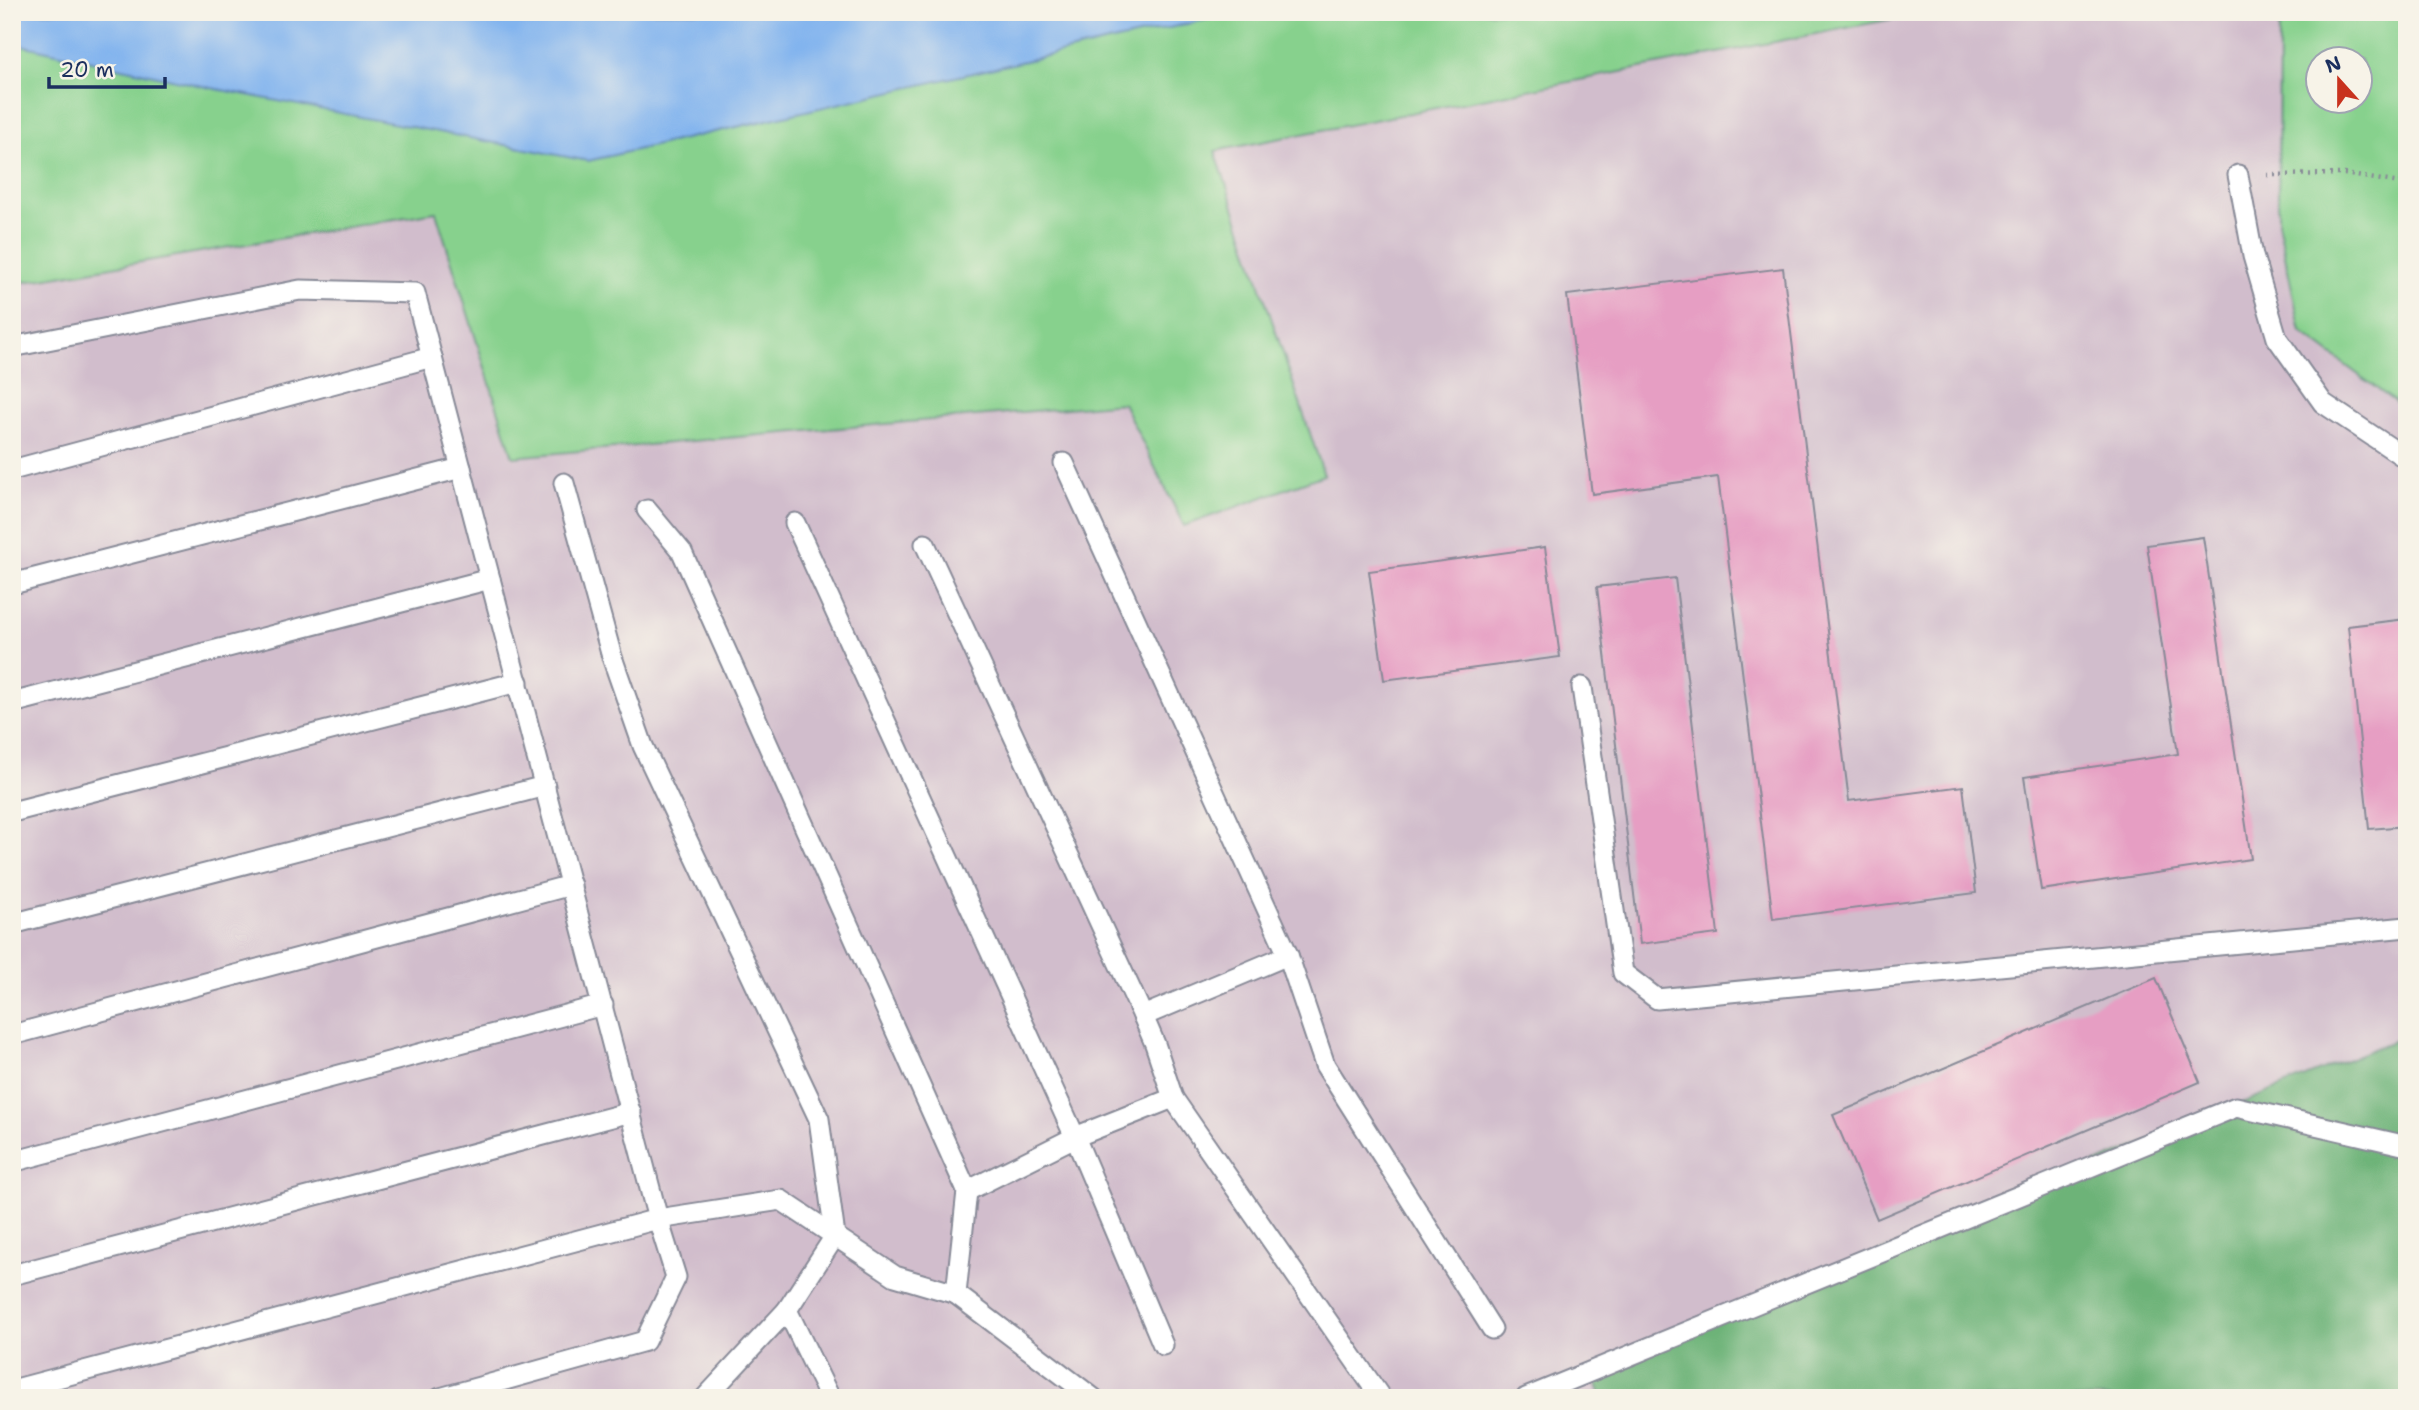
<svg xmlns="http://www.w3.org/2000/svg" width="2419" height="1410" font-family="'Shantell Sans',sans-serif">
  <rect width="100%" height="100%" fill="#f7f3e8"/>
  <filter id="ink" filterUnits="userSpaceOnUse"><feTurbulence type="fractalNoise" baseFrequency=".0143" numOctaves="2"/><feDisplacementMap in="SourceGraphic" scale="14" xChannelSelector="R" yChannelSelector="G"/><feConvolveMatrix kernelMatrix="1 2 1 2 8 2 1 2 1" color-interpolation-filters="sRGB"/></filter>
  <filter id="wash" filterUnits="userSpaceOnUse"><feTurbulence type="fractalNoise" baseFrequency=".00686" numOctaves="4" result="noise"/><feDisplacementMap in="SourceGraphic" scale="28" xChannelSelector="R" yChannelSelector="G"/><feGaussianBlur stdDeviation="1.57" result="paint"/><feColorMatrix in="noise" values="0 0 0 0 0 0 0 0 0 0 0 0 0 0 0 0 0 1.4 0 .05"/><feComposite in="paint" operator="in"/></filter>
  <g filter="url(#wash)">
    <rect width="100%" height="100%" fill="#f5e6d0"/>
    <polygon fill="#d1bdcc" points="1928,12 2279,12 2278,222 2301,332 2407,411 2407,1035 1592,1371 1587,1360 1601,1398 12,1398 12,284 436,212 513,457 1123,403 1184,526 1324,474 1214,151"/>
    <g fill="#87d18d" stroke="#518076" stroke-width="2" fill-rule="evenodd">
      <polygon points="12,12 1928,12 1215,151 1324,475 1184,526 1123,403 513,457 436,212 12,284"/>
      <path d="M2279,12H2407V411L2301,332L2278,222ZM2318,60H2360V102H2318Z"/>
    </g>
    <polygon fill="#6db378" stroke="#44716b" stroke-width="2" points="2407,1035 2407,1398 1602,1398 1592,1371"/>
    <polygon fill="#82b4ee" stroke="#4e72a6" stroke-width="2" points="12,12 1239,12 588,161 211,88 12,43"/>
    <g id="blocks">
      <g fill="#e69ec3">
        <polygon points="1783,268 1849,801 1963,786 1976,893 1773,919 1718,477 1592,494 1567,295"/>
        <polygon points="2203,537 2251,859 2041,890 2024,777 2178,754 2147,545"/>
        <polygon points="1545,547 1560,657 1384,680 1369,571"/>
        <polygon points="1675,578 1718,934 1640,944 1597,587"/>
        <polygon points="2407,619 2407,826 2369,829 2348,626"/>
        <polygon points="2156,978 2200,1082 1877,1219 1833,1115"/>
      </g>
    </g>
  </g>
  <g filter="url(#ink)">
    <use href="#blocks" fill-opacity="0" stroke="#888a97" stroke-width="2"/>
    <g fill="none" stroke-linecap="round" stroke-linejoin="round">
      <defs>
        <g id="lane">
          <polyline points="2238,175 2253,256 2277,338 2323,403 2407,459"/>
          <polyline points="12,347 300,290 415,293 658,1219 781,1200 895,1276 956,1294 1093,1398"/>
          <polyline points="1064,463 1288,955 1143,1016"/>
          <polyline points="12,470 432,357"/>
          <polyline points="564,483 612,657 643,746 819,1119 835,1236 787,1310 705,1398"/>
          <polyline points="647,510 682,552 967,1191 956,1294"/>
          <polyline points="795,523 1075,1137 967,1191"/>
          <polyline points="925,544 1143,1016 1155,1044 1173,1098 1075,1137 1163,1345"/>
          <polyline points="12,584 461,468"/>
          <polyline points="1582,687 1623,973 1657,999 2407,927"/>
          <polyline points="12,703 490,579"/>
          <polyline points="12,812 518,682"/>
          <polyline points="12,924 545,786"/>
          <polyline points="1288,955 1325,1065 1492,1329"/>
          <polyline points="12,1035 571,885"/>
          <polyline points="1173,1098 1381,1398"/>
          <polyline points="12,1162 603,1005"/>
          <polyline points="12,1275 631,1112"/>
          <polyline points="787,1310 830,1398"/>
          <polyline points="12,1390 658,1219 676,1277 645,1341 440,1398"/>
          <polyline points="1526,1398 2236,1107 2407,1146"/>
        </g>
      </defs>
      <use href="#lane" stroke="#888a97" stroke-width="23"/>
      <polyline stroke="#888a97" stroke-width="4.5" stroke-dasharray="2 5" stroke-linecap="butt" points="2267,175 2344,174 2407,184"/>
      <use href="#lane" stroke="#fff" stroke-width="19"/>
    </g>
  </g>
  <rect width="2419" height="1410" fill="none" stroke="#f7f3e8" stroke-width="42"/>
  <g transform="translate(2339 80) rotate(339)"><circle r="33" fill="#f7f3e8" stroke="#9fa5b1" stroke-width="2"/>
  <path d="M0-5L12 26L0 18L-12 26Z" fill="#c8321e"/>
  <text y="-10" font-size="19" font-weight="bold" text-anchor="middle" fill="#1b2f5e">N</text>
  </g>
  <path d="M49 77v10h116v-10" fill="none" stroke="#1b2f5e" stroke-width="3.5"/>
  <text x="60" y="77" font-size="21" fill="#1b2f5e" stroke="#f7f3e8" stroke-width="5" paint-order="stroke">20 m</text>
</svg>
